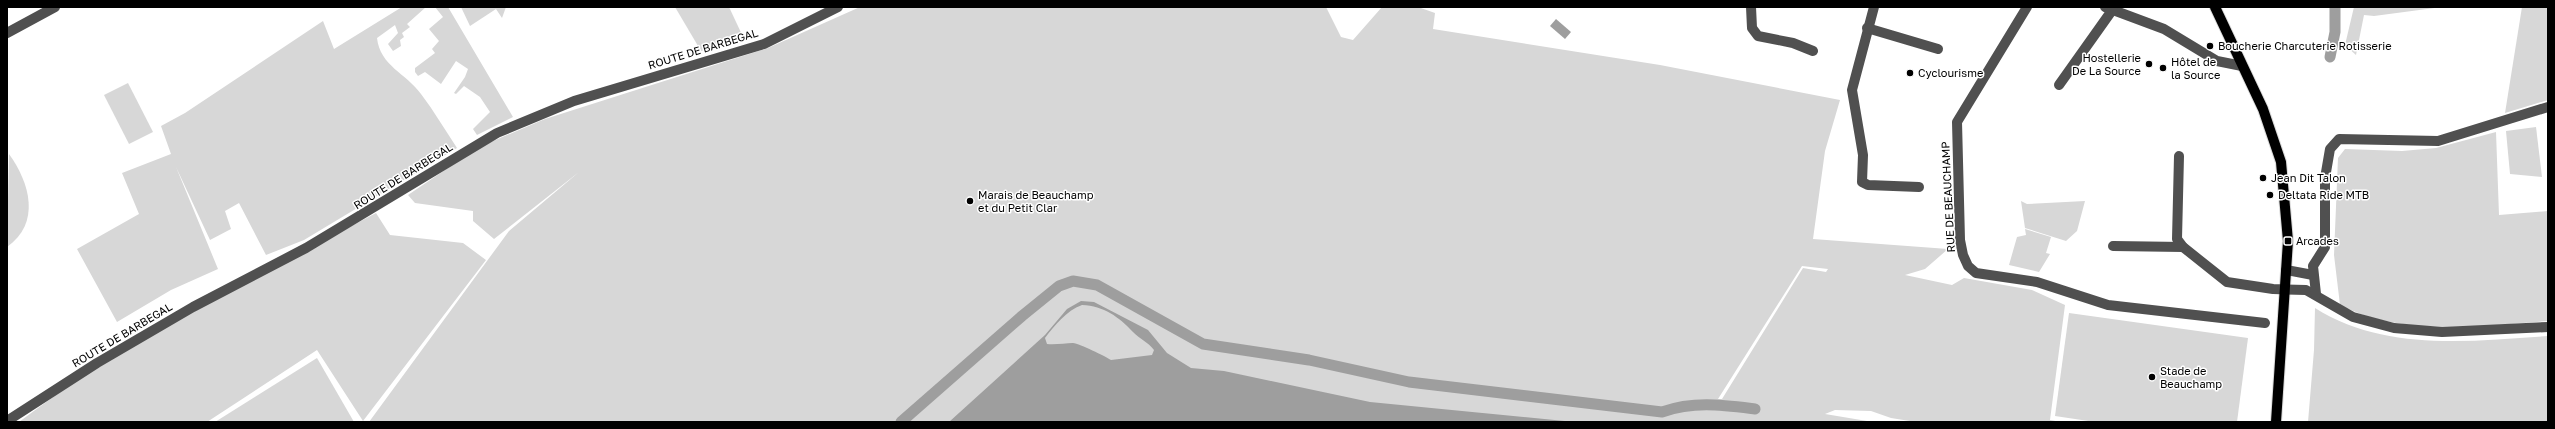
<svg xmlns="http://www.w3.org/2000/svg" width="2555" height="429" font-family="'Golos Text',sans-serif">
  <rect width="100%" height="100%" fill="#fff"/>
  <g fill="#d7d7d7" fill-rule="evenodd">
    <path d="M402,7H426L407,24L410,27L402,33L404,37L400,40L401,46L393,51L388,44L398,33L395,25L377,38C380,66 406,73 421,94C434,111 445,130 457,148L304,240L266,255L239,203L225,211L231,229L210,240L176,167L218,269L171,290L117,322L77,249L139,214L122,173L171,154L161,126L185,113L323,21L334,49Z"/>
    <polygon points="435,7 448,7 513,117 477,135 473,129 490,112 480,97 464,86 456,94 454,93 465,77 468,69 456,61 441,84 425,72 418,76 415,72 415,68 435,53 432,49 439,41 429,29 443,17"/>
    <polygon points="461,7 506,7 502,18 496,9 470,26"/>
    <polygon points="675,7 729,7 744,39 701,51"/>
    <path d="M860,7H1326L1341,37L1353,40L1382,7H1418L1435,13L1433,29L1660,65L1840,100L1825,151L1813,239L1948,249L1925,269L1905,275L1952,285L1964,278L2032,290L2065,305L2050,420L2061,422H1916L1891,418L1871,411L1835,410L1825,414L1873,422H369L509,231L579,172L494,239L473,221V211L415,203L408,195L479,147L545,119L768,48ZM1802,266L1828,269L1826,272L1803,268L1722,399H1718Z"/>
    <polygon points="2354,7 2442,7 2374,16 2364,15 2356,55 2345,45"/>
    <polygon points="2522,7 2548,7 2548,100 2505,113"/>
    <polygon points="128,83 153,132 129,144 104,95"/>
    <polygon points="2536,127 2542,177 2510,174 2506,131"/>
    <path d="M2496,132L2499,215L2548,211V321C2480,326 2403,337 2340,305L2334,255L2338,158L2345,149L2402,151L2436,148Z"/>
    <path d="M9,154C30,183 41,223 7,247Z"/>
    <polygon points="2021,201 2027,204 2085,201 2077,231 2066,241 2025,228"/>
    <path d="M376,213L390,235L463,243L486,260L363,421L317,350L207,422H19C129,338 255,278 376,213Z"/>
    <polygon points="2025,229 2051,237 2046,253 2050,254 2039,272 2009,265 2017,237 2026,235"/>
    <path d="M2315,308C2384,352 2470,341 2548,336V422H2308L2314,350Z"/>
    <polygon points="2069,313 2248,338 2237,422 2095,422 2055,416"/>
    <polygon points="317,358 354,422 215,422"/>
  </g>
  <g fill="#9e9e9e" fill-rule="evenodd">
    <polygon points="1556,19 1571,32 1565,39 1550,26"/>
    <path d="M1081,301L1094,302L1148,330L1167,353L1191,368L1224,371L1370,402L1575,422H949L1045,335L1067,309ZM1082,305C1104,306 1119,317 1133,332C1140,339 1148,342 1154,350L1152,355L1111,360C1105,356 1080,344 1073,343C1065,343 1056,345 1047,344L1045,338C1055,325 1066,311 1082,305Z"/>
  </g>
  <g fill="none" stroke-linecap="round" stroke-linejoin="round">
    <g stroke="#9e9e9e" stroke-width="11">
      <polyline points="2330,57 2335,32 2335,7"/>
      <path d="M901,422L1022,316L1059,286L1073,281L1097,285L1203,344L1309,360L1409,382L1662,412C1694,401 1722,405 1755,409"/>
    </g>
    <defs>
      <polyline id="major" points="2215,7 2263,109 2281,162 2288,241 2276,422"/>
    </defs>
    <use href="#major" stroke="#dbdbdb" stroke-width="12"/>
    <g stroke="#505050" stroke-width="10">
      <polyline points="1751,7 1752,28 1758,36 1793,43 1813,51"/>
      <polyline points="1874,7 1852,90 1863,155 1862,182 1868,185 1919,187"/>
      <polyline points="2027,7 1957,122 1960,240 1963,255 1968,266 1976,273 2037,282 2108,305 2265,323"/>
      <polyline points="2105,7 2164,29 2217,61 2242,66"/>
      <polyline points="1867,28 1938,49"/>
      <polyline points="7,33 55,7"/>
      <polyline points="2059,85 2113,9"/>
      <polyline points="2179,156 2177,239 2183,247 2227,282 2273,289 2306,290 2353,317 2394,328 2442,332 2548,327"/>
      <polyline points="2113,246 2183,247"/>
      <polyline points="2286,270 2313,275"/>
      <polyline points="2316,294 2313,266 2325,247 2325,178 2330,149 2339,139 2438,141 2548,107"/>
      <polyline points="7,421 97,363 193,307 306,248 497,133 574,101 764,44 838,7"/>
    </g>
    <use href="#major" stroke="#000" stroke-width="10"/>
  </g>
  <g fill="#000" stroke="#fff" stroke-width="1.5">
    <circle cx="2210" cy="46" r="4"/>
    <circle cx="2149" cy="64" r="4"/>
    <circle cx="2163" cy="68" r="4"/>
    <circle cx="1910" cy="73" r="4"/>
    <circle cx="2263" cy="178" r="4"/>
    <circle cx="2270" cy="195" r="4"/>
    <circle cx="970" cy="201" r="4"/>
    <rect x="2284" y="237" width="8" height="8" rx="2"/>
    <circle cx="2152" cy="377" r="4"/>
  </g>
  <g text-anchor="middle" stroke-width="3" stroke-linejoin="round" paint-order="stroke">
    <g font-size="11" fill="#000" stroke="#fff" text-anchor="start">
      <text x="2218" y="50">Boucherie Charcuterie Rotisserie</text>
      <text x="2141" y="62" text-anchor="end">Hostellerie<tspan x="2141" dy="13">De La Source</tspan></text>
      <text x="2171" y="66">Hôtel de<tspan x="2171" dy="13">la Source</tspan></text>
      <text x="1918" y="77">Cyclourisme</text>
      <text x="2271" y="182">Jean Dit Talon</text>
      <text x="978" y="199">Marais de Beauchamp<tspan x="978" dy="13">et du Petit Clar</tspan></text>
      <text x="2278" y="199">Deltata Ride MTB</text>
      <text x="2296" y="245">Arcades</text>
      <text x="2160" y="375">Stade de<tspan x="2160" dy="13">Beauchamp</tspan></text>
    </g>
    <g font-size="11" fill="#000" stroke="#fff">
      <text transform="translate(703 49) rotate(-17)" y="4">ROUTE DE BARBEGAL</text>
      <text transform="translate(403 176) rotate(-32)" y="4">ROUTE DE BARBEGAL</text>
      <text transform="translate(1948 197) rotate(-93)" y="4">RUE DE BEAUCHAMP</text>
      <text transform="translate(122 335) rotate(-31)" y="4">ROUTE DE BARBEGAL</text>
    </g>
  </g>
  <rect width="2555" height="429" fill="none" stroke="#000000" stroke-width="16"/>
</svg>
